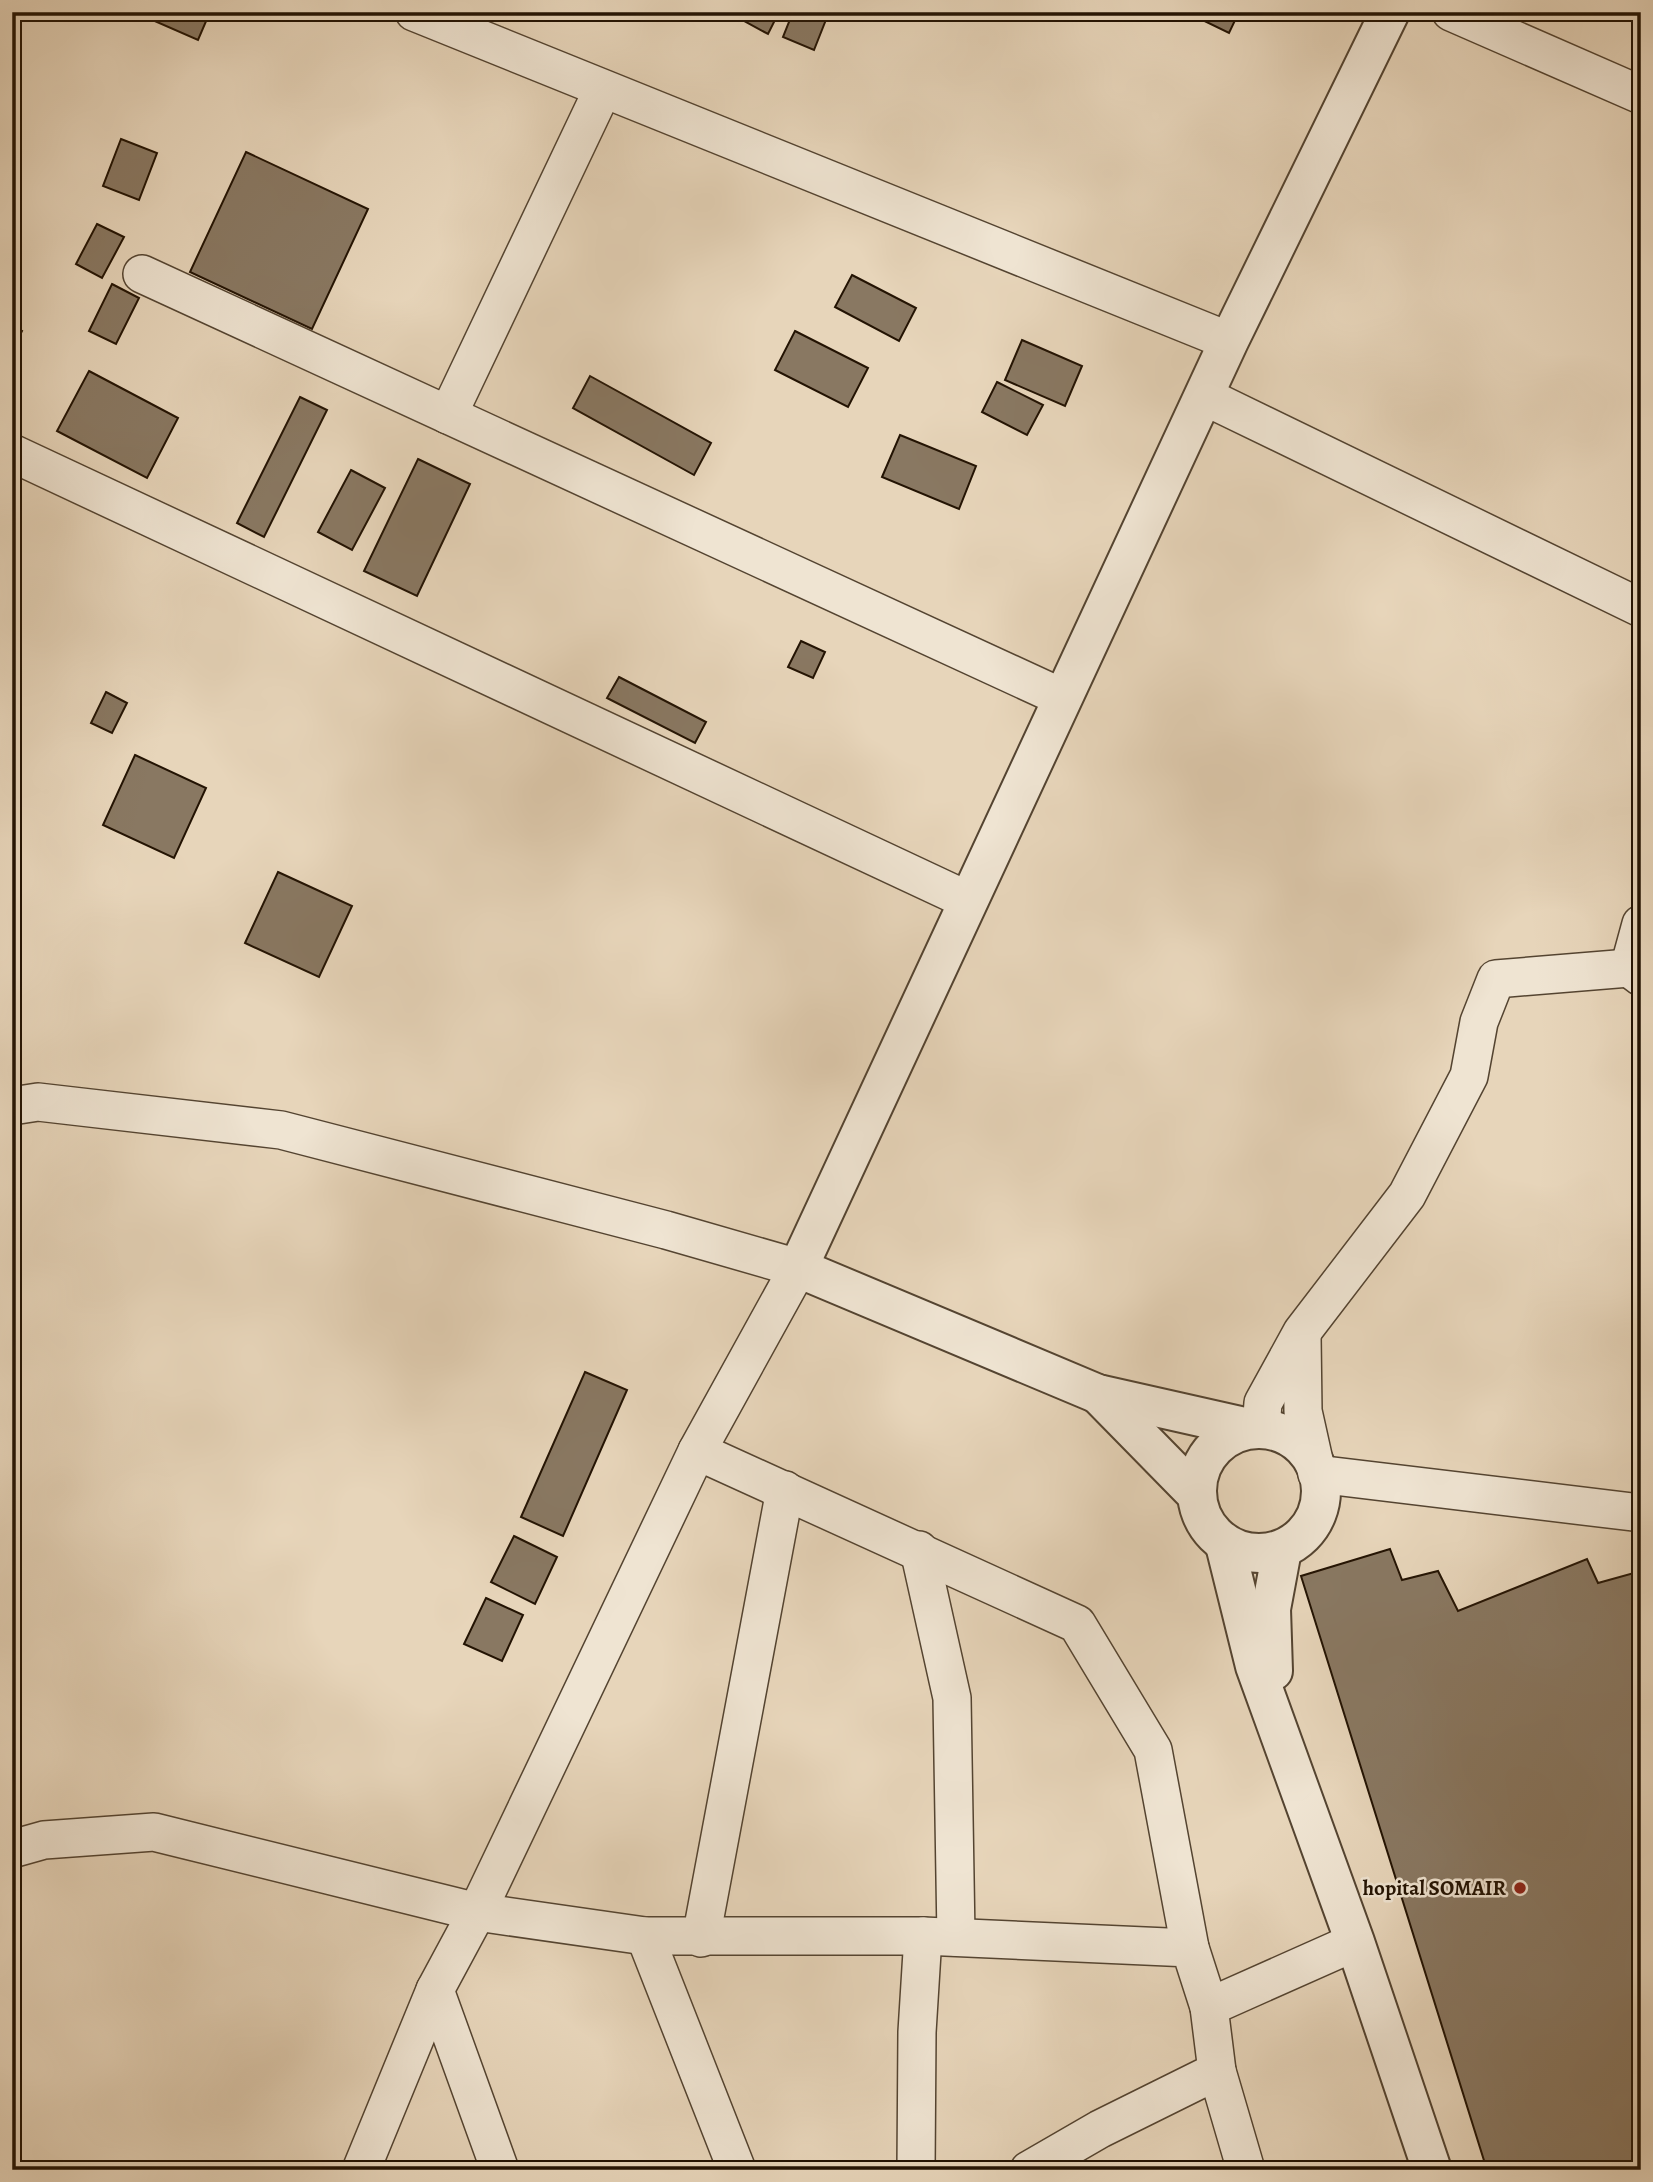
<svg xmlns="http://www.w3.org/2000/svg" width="1653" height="2182" font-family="Alegreya,serif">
  <rect width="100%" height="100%" fill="#e7d5ba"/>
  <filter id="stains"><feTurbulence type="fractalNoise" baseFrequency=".00286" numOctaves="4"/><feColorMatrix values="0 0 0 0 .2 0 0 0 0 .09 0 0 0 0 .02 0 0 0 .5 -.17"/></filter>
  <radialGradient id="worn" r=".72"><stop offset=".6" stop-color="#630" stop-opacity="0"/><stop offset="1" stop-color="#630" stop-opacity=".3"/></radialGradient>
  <g fill="#897862" stroke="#231303" stroke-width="2">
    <polygon points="153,12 210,12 198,40 150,19"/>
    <polygon points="735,12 779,12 768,34 733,15"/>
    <polygon points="793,12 829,12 814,50 783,37"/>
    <polygon points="1186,12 1239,12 1229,33"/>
    <polygon points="121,139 157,153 139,200 103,186"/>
    <polygon points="246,152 368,209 312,329 190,272"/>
    <polygon points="97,224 124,237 102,278 76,264"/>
    <polygon points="852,275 916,308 899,341 835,307"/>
    <polygon points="112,284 139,298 116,344 89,331"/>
    <polygon points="12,326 22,331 12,351"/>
    <polygon points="795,331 868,368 848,407 775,370"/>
    <polygon points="1022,340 1082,366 1065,406 1005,380"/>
    <polygon points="89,371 178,418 147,478 57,431"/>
    <polygon points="590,376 711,443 694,475 573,408"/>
    <polygon points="997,382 1043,405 1027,435 982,412"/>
    <polygon points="300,397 327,410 264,537 237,523"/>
    <polygon points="900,435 976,466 959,509 882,477"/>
    <polygon points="418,459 470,484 417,596 364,571"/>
    <polygon points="351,470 385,488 352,550 318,532"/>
    <polygon points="801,641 825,652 813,678 788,667"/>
    <polygon points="619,677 706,722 695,743 607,698"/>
    <polygon points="106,692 127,703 112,733 91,723"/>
    <polygon points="135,755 206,788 174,858 103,825"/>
    <polygon points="278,872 352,906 319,977 245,943"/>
    <polygon points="585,1372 627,1390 563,1536 521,1517"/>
    <polygon points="514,1536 557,1557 535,1604 491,1582"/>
    <polygon points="1390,1549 1402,1580 1438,1571 1458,1611 1587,1559 1598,1583 1641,1571 1641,2165 1621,2170 1487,2170 1301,1576"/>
    <polygon points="486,1598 523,1615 502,1661 464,1644"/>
  </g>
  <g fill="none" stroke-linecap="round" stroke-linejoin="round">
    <defs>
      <g id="minor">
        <polyline points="414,12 1229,341"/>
        <polyline points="1451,12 1641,95"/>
        <polyline points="142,274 1063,698"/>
        <polyline points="1206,397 1641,608"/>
        <polyline points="448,415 603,89"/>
        <polyline points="12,453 967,900"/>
        <polyline points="1641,924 1629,968 1641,977"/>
        <polyline points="12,1106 38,1102 281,1130 666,1230 798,1268 697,1451 477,1912 435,1990 361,2170"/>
        <polyline points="1302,1336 1303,1411 1317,1474 1641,1513"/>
        <polyline points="1261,1428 1263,1403 1302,1332 1407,1195 1469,1076 1479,1022 1496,979 1629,968"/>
        <polyline points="697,1451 1077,1624 1153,1750 1190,1948"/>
        <polyline points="919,1550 952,1698 956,1937"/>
        <polyline points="12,1849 44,1840 154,1832 477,1912 645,1936 923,1936 1190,1948 1209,2007"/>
        <polyline points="645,1936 737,2170"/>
        <polyline points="701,1938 785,1490"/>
        <polyline points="435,1990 500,2170"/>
        <polyline points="1217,2071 1246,2170"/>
        <polyline points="916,2170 917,2032 923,1936"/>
        <polyline points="1029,2170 1100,2129 1217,2071 1209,2007 1355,1942"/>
      </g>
      <g id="tertiary">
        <polyline points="1098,1394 1196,1494"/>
        <polyline points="1249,1428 1098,1394 798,1268 1229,341 1390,12"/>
        <circle cx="1259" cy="1491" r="62"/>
        <polyline points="1225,1545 1255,1666 1355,1942 1432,2170"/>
        <polyline points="1273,1671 1271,1609 1282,1550"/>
      </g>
    </defs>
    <use href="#minor" stroke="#544431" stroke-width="40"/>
    <use href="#tertiary" stroke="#544431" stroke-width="42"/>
    <use href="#minor" stroke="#efe4d2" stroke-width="37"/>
    <use href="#tertiary" stroke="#efe4d2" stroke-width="38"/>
  </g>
  <circle fill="#8f2418" stroke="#efe4d2" stroke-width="2.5" cx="1520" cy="1888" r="7"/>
  <g text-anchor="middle" stroke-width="5" stroke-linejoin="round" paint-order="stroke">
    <g font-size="21" font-weight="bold" fill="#231303" stroke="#efe4d2" text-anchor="end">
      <text x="1506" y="1895">hopital SOMAIR</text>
    </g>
  </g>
  <rect width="1653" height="2182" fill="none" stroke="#e7d5ba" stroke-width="42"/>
  <rect x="14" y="14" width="1625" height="2154" fill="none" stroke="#231303" stroke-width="3.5"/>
  <rect x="21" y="21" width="1611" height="2140" fill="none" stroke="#231303" stroke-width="2"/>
  <rect width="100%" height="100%" filter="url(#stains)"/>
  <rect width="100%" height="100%" fill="url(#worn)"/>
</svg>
